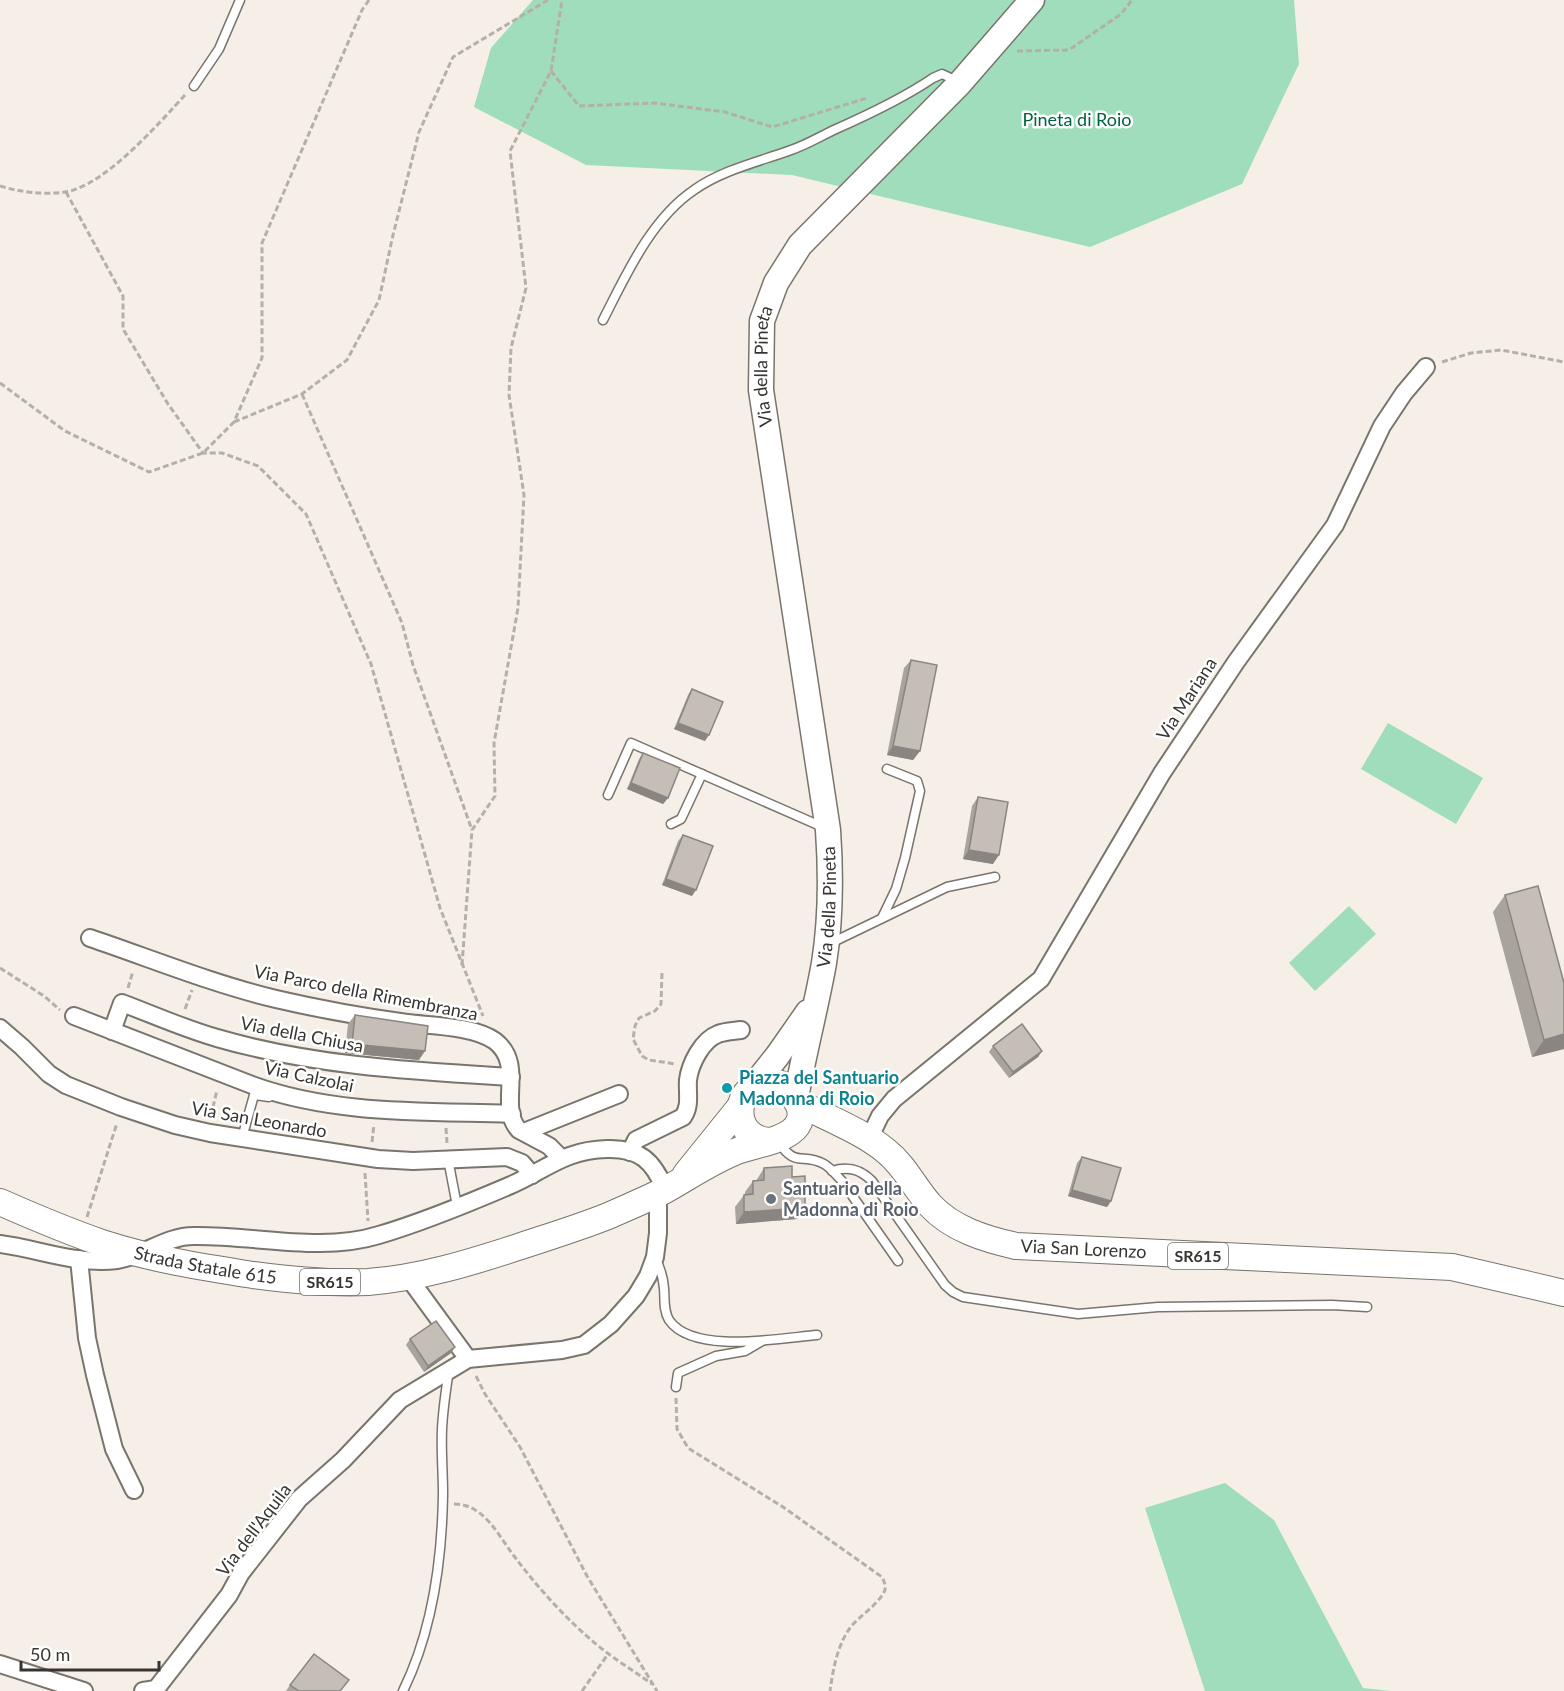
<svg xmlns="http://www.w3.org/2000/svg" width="1564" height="1691" font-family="Lato,sans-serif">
  <rect width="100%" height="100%" fill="#f5efe7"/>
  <g fill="#9fddbc">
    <polygon points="533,0 1294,0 1299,64 1242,184 1090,247 792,175 586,165 474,107 491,48"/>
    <polygon points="1388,723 1483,778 1456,824 1361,769"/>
    <polygon points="1349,906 1376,934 1315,991 1289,963"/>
    <polygon points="1225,1483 1274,1520 1363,1688 1391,1691 1205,1691 1145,1508"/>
  </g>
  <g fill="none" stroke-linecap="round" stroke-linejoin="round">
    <defs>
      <g id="service">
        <polyline points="194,86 219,49 240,0"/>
        <path d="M603,320C626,275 651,219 694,190C722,170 758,162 791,150C806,145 821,136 836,129C870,114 902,99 933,78L942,74L957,81"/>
        <polyline points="608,795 631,743 825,828"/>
        <polyline points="671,824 681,819 702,774"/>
        <polyline points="882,918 896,889 905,858 920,791 917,781 887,769"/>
        <polyline points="829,944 947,887 995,877"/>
        <polyline points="242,1138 254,1095 269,1097"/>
        <path d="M778,1141C796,1169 802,1152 824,1164C831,1168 836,1175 842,1181L898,1261"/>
        <polyline points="448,1159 457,1206"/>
        <path d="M832,1171C848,1166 860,1169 872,1181L945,1285L953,1292L963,1297L1078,1314L1158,1307L1332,1305L1367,1307"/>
        <path d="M655,1258C660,1267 663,1277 664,1288C665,1299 663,1310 669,1320C693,1355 781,1338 817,1335"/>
        <polyline points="676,1387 678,1373 716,1356 745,1351 762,1341"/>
        <path d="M403,1691C433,1630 442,1561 443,1494C443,1472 441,1451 442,1429C443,1409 446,1389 449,1370"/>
      </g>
      <g id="minor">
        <path d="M90,938C152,959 213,984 276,999C319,1009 363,1017 407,1023C432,1026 474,1026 495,1041C526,1065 497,1107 519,1130L549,1146L561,1158"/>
        <path d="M74,1016L252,1085C334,1115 426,1111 512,1114"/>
        <polyline points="0,1028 22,1047 49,1074 66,1085 121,1107 175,1125 210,1133 378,1159 413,1161 507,1157 522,1163 532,1175"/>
        <path d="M112,1031L122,1003C154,1015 185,1029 217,1038C313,1066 412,1071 511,1077"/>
        <polyline points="524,1132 619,1094"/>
        <polyline points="869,1139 880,1116 894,1099 1041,979 1162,773 1236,662 1335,525 1382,426 1404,393 1426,367"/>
        <path d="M630,1152L636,1140L683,1117C691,1106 687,1093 688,1080C690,1064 702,1040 718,1034C725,1031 734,1031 741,1030"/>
        <path d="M0,1244C39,1249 76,1265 117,1260C144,1256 165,1236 194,1236C254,1235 321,1253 379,1235C423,1222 469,1203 511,1185C547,1169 565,1150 607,1149C640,1148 653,1161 665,1189"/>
        <polyline points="79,1259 87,1338 95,1375 114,1449 134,1490"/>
        <polyline points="408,1277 468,1359"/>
        <polyline points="0,1664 84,1691"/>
        <polyline points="143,1691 156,1689 229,1595 241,1573 299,1499 343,1460 400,1400 468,1359 562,1350 584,1345 611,1324 636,1296 648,1276 655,1257 658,1233 658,1193"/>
      </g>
      <g id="secondary">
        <polyline points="751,1089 778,1055 808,1012"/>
        <path id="s1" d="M796,1098C804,1052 816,1008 824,963C831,919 831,873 828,830L761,390L762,321L776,283L800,245L960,83L1032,0"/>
      </g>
      <g id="primary">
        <path id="s2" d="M797,1102C825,1117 862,1131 886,1151C905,1166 914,1187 930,1205C952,1229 985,1239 1016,1246L1452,1267L1564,1293"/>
        <polyline points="686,1174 740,1107"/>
        <path id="s3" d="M0,1202C34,1217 67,1231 102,1243C151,1259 202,1267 253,1275C291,1280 330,1284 368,1282C420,1278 469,1263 518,1247C548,1237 578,1228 608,1216C628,1207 648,1199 667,1189C690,1176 712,1161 737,1151C760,1142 817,1139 796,1098C791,1089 782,1083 772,1082C733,1079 728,1138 769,1141"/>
      </g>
    </defs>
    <use href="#service" stroke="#79746c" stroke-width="11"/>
    <use href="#minor" stroke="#79746c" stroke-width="20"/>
    <use href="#secondary" stroke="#79746c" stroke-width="27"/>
    <use href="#primary" stroke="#79746c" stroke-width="28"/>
    <g stroke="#b4b0a9" stroke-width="3" stroke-dasharray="6 3" stroke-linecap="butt">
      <polyline points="1017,51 1069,50 1121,14 1132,0"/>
      <polyline points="551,71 579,106 655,103 725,112 772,127 867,98"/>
      <path d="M0,186C20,192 43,195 65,192C105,186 159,123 186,94"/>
      <polyline points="66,192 123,296 123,329 168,404 203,453 222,453 258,466 306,514 371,664 440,908 483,1016"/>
      <polyline points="1442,362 1471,353 1501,350 1564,362"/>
      <polyline points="0,383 65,431 149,472 203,453 234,422 262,358 262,243 362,10 369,0"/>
      <polyline points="302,394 402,623 413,665 472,830"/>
      <polyline points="234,422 302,394 347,360 379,300 393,235 419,132 453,57 548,0"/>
      <polyline points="462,965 472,830 495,796 494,743 518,608 524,495 509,395 511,348 526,288 510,151 551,71 562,0"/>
      <polyline points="0,968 44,996 60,1010"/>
      <polyline points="662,973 661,1004 655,1011 639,1018 635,1026 633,1039 642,1056 649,1060 676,1064"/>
      <polyline points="128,988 133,971"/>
      <polyline points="185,1009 192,990"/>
      <polyline points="211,1116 217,1090"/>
      <polyline points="446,1128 447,1143"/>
      <polyline points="372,1142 374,1124"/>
      <polyline points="365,1173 368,1221"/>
      <polyline points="87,1217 117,1123"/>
      <polyline points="476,1376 485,1394 520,1447 587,1576 657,1691"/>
      <path d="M676,1398L677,1429L688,1448L783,1507L882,1577C885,1583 887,1588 883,1594C875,1607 859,1616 850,1628C837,1646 833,1670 830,1691"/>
      <path d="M454,1504C484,1504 498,1535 514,1556C541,1592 574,1628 610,1655C624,1665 638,1674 652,1684"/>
      <polyline points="582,1691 608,1654"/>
    </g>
    <use href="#service" stroke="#fff" stroke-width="8"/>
    <use href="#minor" stroke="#fff" stroke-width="16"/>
    <use href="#secondary" stroke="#fff" stroke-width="24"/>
    <use href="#primary" stroke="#fff" stroke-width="26"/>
  </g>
  <g fill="#a9a39d">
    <polygon points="911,660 920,751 913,760 887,755 904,668"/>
    <polygon points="692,689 705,741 674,729 688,695"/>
    <polygon points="643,753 668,798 663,804 627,789 639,759"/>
    <polygon points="978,797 993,864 963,859 972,806"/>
    <polygon points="683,835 692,896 662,885 678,841"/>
    <polygon points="1505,895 1564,1049 1532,1057 1493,912"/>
    <polygon points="355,1015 419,1060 345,1053 348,1024"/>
    <polygon points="993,1046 1042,1051 1038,1057 1009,1078 989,1052"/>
    <polygon points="1082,1157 1111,1201 1107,1207 1068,1196 1077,1163"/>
    <polygon points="764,1168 792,1177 805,1208 797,1219 736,1224 735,1207 744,1195 745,1195 745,1192 753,1181 756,1181"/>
    <polygon points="410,1339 455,1347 451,1353 424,1372 406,1345"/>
    <polygon points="290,1685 341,1691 286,1691"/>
  </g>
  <g fill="#8a8580">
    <polygon points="678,723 709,735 705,741 674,729"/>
    <polygon points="893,746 920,751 913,760 887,755"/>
    <polygon points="631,783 668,798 663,804 627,789"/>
    <polygon points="969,850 999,855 993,864 963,859"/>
    <polygon points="666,879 696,890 692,896 662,885"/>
    <polygon points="1564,1034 1564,1049 1532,1057 1544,1040"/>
    <polygon points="352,1044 425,1051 419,1060 345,1053"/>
    <polygon points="1042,1051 1038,1057 1009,1078 1013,1072"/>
    <polygon points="1072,1190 1111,1201 1107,1207 1068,1196"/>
    <polygon points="805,1208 797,1219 736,1224 744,1212"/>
    <polygon points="455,1347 451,1353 424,1372 428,1366"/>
  </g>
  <g fill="#c5beb7" stroke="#8a8580" stroke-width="1.5">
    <polygon points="911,660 937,665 920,751 893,746"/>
    <polygon points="692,689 723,702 709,735 678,723"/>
    <polygon points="643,753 680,768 668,798 631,783"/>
    <polygon points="978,797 1008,802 999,855 969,850"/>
    <polygon points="683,835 713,846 696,890 666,879"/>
    <polygon points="1538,886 1564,983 1564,1034 1544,1040 1505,895"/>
    <polygon points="355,1015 428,1026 425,1051 352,1044"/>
    <polygon points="1022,1024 1042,1051 1013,1072 993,1046"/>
    <polygon points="1082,1157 1121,1168 1111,1201 1072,1190"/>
    <polygon points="792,1166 792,1177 805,1176 805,1208 744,1212 744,1195 753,1194 753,1181 764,1180 764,1168"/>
    <polygon points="436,1321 455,1347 428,1366 410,1339"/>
    <polygon points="314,1654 349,1680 340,1691 299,1691 290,1685"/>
  </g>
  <circle fill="#0f9aa8" stroke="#fff" stroke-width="2" cx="727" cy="1088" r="6"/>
  <circle fill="#6b7280" stroke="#fff" stroke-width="2" cx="771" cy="1199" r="6"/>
  <g text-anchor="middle" stroke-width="5" stroke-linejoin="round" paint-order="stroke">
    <g fill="#fff" stroke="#737270" stroke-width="1.5">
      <rect x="1168" y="1243" width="60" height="26" rx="4.5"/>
      <rect x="300" y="1269" width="60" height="26" rx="4.5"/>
    </g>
    <g font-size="16" font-weight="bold" fill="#373532">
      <text x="1198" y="1262">SR615</text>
      <text x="330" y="1288">SR615</text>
    </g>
    <g font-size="18" fill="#016240" stroke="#fff">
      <text x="1077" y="126">Pineta di Roio</text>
    </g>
    <g font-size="18" fill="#373532" stroke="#fff">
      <text dy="6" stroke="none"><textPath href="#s1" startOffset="740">Via della Pineta</textPath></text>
      <text transform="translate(1187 699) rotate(-57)" y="6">Via Mariana</text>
      <text dy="6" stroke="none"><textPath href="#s1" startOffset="194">Via della Pineta</textPath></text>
      <text transform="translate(366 993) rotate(11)" y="6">Via Parco della Rimembranza</text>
      <text transform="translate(302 1035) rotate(11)" y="6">Via della Chiusa</text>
      <text transform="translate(309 1077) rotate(12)" y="6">Via Calzolai</text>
      <text transform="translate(259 1120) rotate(10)" y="6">Via San Leonardo</text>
      <text dy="6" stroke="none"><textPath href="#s2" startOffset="336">Via San Lorenzo</textPath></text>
      <text dy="6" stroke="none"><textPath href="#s3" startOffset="216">Strada Statale 615</textPath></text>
      <text transform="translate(254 1530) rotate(-53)" y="6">Via dell'Aquila</text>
    </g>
    <g font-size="18" font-weight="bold" fill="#0d838f" stroke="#fff" text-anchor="start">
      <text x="739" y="1084">Piazza del Santuario<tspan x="739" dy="21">Madonna di Roio</tspan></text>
    </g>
    <g font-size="18" font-weight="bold" fill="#5b616d" stroke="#fff" text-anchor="start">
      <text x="783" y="1195">Santuario della<tspan x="783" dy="21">Madonna di Roio</tspan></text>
    </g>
  </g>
  <path d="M21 1661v9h138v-9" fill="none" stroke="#373532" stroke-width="3"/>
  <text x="30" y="1661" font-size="18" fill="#373532" stroke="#ffffff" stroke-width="4.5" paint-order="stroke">50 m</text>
</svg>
